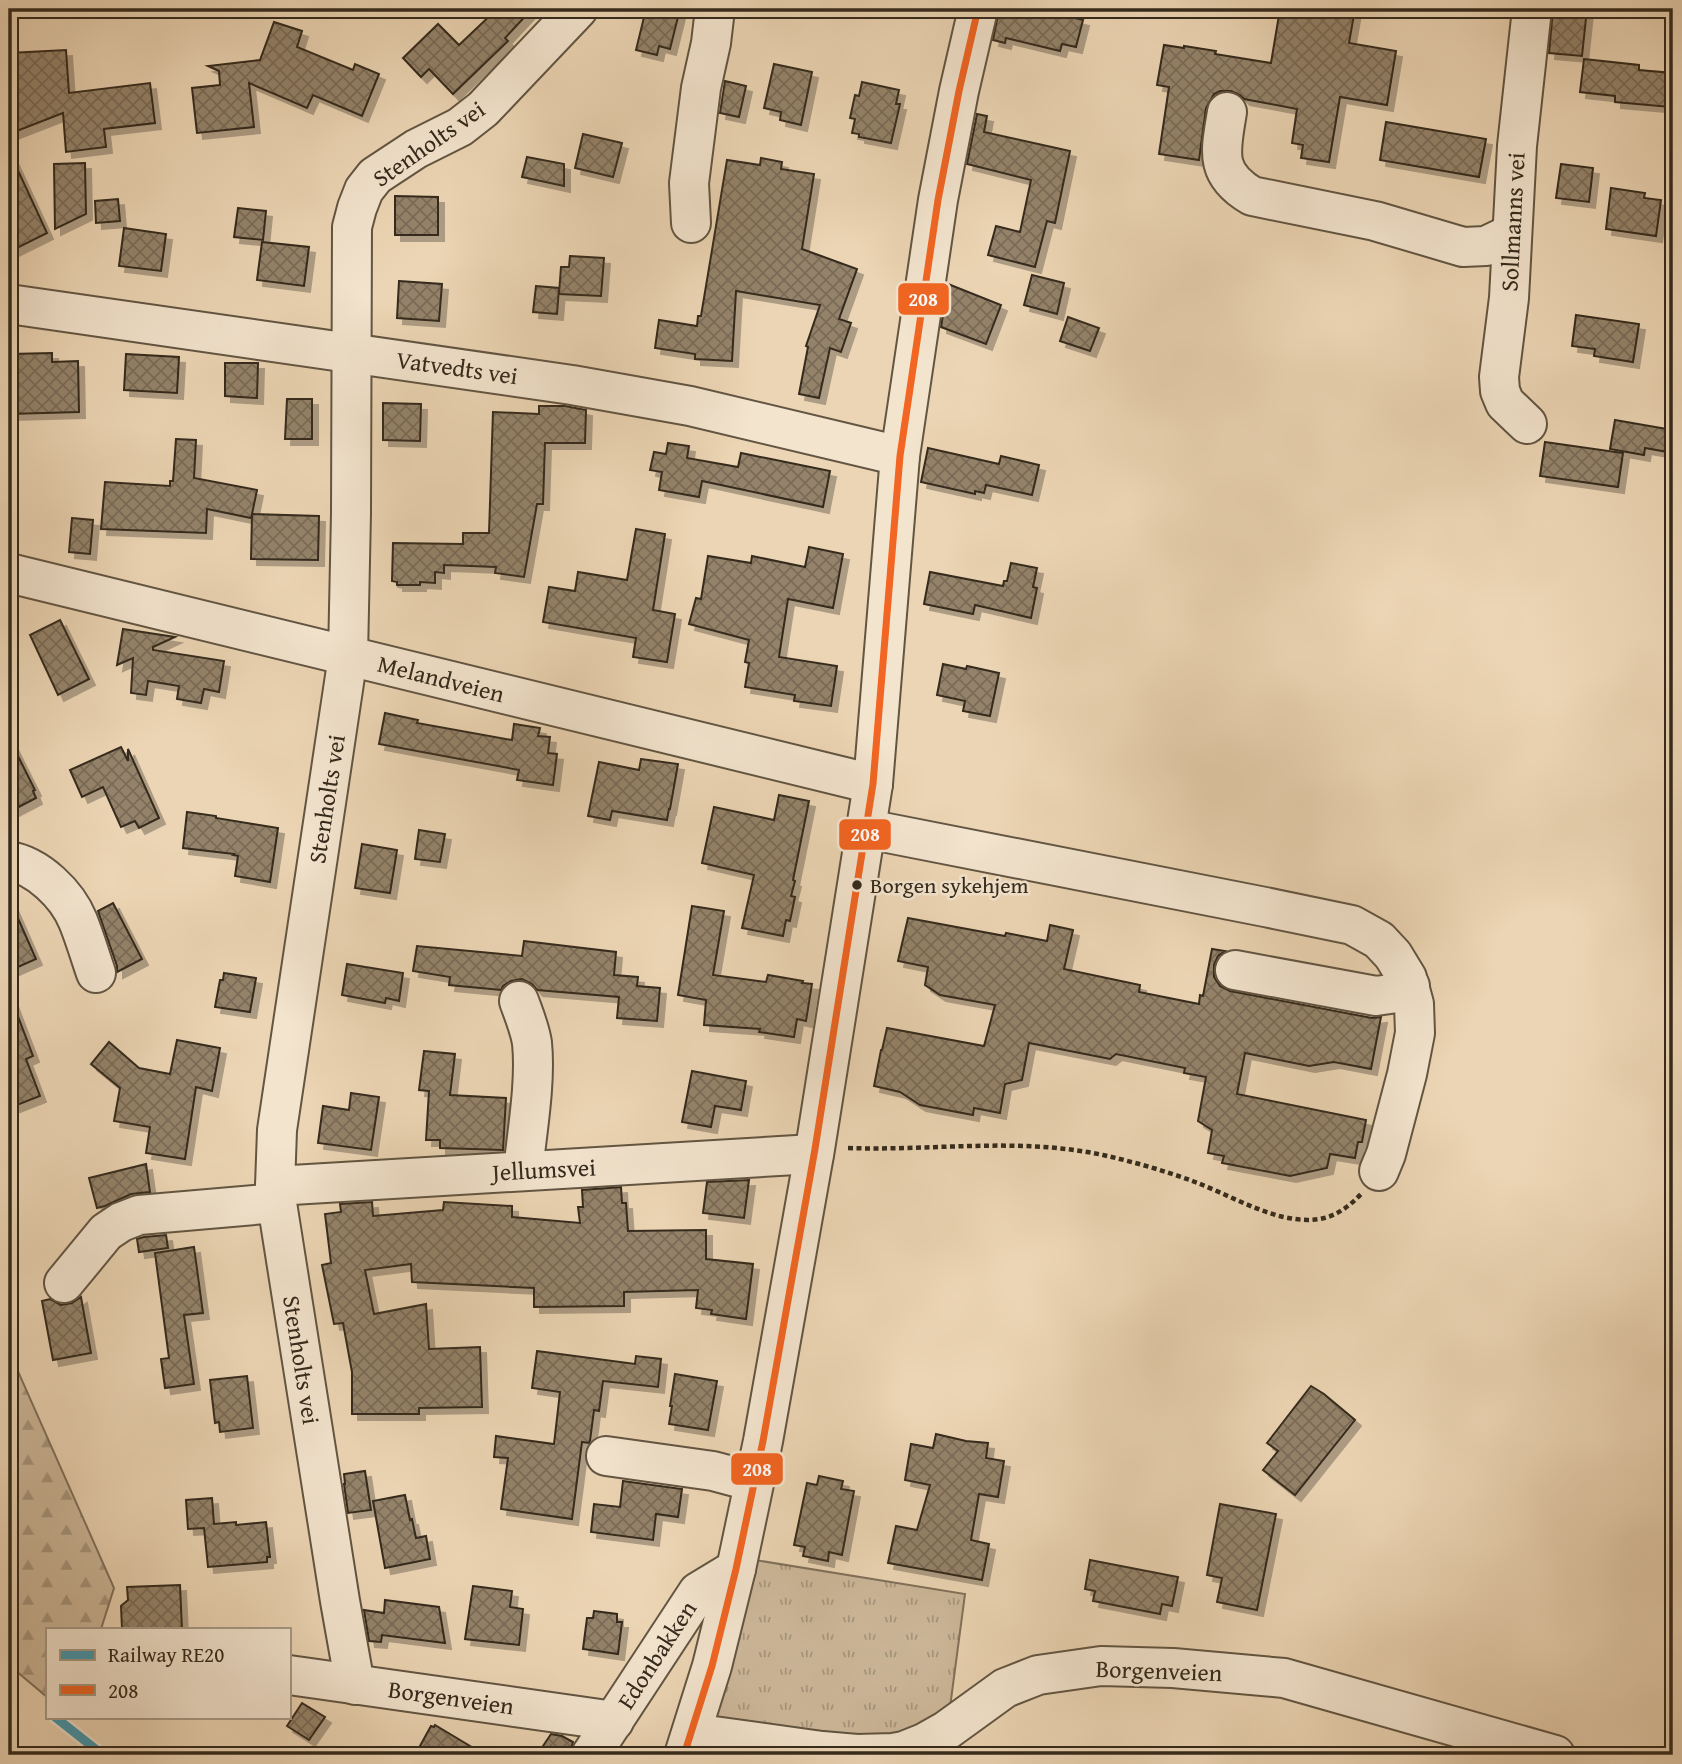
<svg xmlns="http://www.w3.org/2000/svg" width="1682" height="1764" font-family="'Gentium Book Plus',serif">
  <defs>
    <pattern id="grass-tufts" width="24" height="20" patternUnits="userSpaceOnUse" patternTransform="scale(1.75)"><rect width="24" height="20" fill="#cdb89a"/><path d="M3 7l-1-3M5 7V3M7 7l1-3M15 17l-1-3M17 17v-4M19 17l1-3" fill="none" stroke="#a7967d"/></pattern>
    <pattern id="forest-firs" width="22" height="20" patternUnits="userSpaceOnUse" patternTransform="scale(1.75)"><rect width="22" height="20" fill="#cdb89a"/><path d="M5 1l3.5 6h-7zM16 11l3.5 6h-7z" fill="#a7967d"/></pattern>
    <pattern id="building-cross-hatch" width="8" height="8" patternUnits="userSpaceOnUse" patternTransform="scale(1.75)"><rect width="8" height="8" fill="#94836b"/><path d="M0 0l8 8M0 8l8-8" fill="none" stroke="#7a6b57"/></pattern>
    <filter id="shadow"><feDropShadow dx="6" dy="6" stdDeviation="0" flood-color="#0004"/></filter>
  </defs>
  <rect width="100%" height="100%" fill="#ecd5b4"/>
  <filter id="stains"><feTurbulence type="fractalNoise" baseFrequency=".00286" numOctaves="4"/><feColorMatrix values="0 0 0 0 .2 0 0 0 0 .09 0 0 0 0 .02 0 0 0 .5 -.17"/></filter>
  <radialGradient id="worn" r=".72"><stop offset=".6" stop-color="#630" stop-opacity="0"/><stop offset="1" stop-color="#630" stop-opacity=".3"/></radialGradient>
  <polygon fill="url(#grass-tufts)" stroke="#80715b" stroke-width="2" points="755,1560 965,1594 947,1730 924,1743 709,1736"/>
  <polygon fill="url(#forest-firs)" stroke="#80715b" stroke-width="2" points="9,1362 17,1369 114,1588 101,1629 47,1629 47,1697 9,1665"/>
  <g fill="url(#building-cross-hatch)" stroke="#342a1c" stroke-width="2" filter="url(#shadow)">
    <polygon points="497,9 532,9 505,38 508,41 453,94 429,69 421,77 403,58 438,24 459,45"/>
    <polygon points="646,9 680,9 670,49 659,46 657,55 636,50"/>
    <polygon points="999,9 1073,9 1071,17 1083,20 1076,47 1062,44 1060,51 1006,38 1005,43 993,40"/>
    <polygon points="1280,9 1355,9 1349,43 1396,51 1387,105 1340,97 1329,162 1301,158 1303,145 1292,143 1297,109 1244,99 1240,95 1231,91 1220,91 1214,94 1206,108 1199,160 1159,154 1169,87 1157,85 1164,45 1184,48 1184,46 1216,51 1215,54 1271,63"/>
    <polygon points="1553,9 1587,9 1582,56 1549,53"/>
    <polygon points="274,22 302,31 297,47 353,70 355,64 379,74 362,116 313,95 307,108 249,83 254,127 197,133 192,88 220,85 219,71 208,66 260,60"/>
    <polygon points="66,50 69,93 150,83 155,123 104,129 106,147 66,152 63,113 9,134 9,53"/>
    <polygon points="1584,59 1639,65 1639,70 1673,73 1670,107 1615,102 1615,96 1580,92"/>
    <polygon points="774,64 812,72 801,125 780,120 781,112 764,108"/>
    <polygon points="725,81 746,86 739,117 720,113"/>
    <polygon points="862,82 899,90 896,104 900,104 891,143 859,137 859,134 852,133 855,119 850,118 855,95 859,96"/>
    <polygon points="977,114 987,116 984,132 1070,151 1055,223 1047,221 1035,267 988,255 996,226 1020,232 1031,180 967,164"/>
    <polygon points="1386,122 1486,139 1479,177 1380,160"/>
    <polygon points="583,134 622,143 613,177 575,168"/>
    <polygon points="9,151 47,233 9,252"/>
    <polygon points="527,157 564,164 564,186 522,177"/>
    <polygon points="761,158 782,162 781,169 814,174 802,249 857,269 839,319 851,323 841,352 830,348 819,398 799,394 808,347 806,346 820,305 736,291 732,361 695,359 695,354 655,348 659,320 697,326 698,316 701,316 727,160 760,165"/>
    <polygon points="85,163 86,214 55,229 54,164"/>
    <polygon points="1561,164 1593,168 1589,202 1556,198"/>
    <polygon points="1611,188 1645,193 1644,198 1661,200 1656,236 1606,229"/>
    <polygon points="395,196 438,197 438,235 395,235"/>
    <polygon points="118,199 120,221 96,223 95,201"/>
    <polygon points="238,208 266,211 263,240 234,237"/>
    <polygon points="124,228 166,234 161,271 119,266"/>
    <polygon points="262,242 309,247 304,286 257,280"/>
    <polygon points="570,256 604,258 601,296 559,294 561,267 569,267"/>
    <polygon points="1032,275 1064,283 1057,314 1024,305"/>
    <polygon points="399,281 442,284 439,321 397,318"/>
    <polygon points="948,284 1001,305 986,344 941,327"/>
    <polygon points="536,286 559,288 557,314 533,312"/>
    <polygon points="1576,315 1639,324 1633,362 1594,356 1595,349 1572,346"/>
    <polygon points="1068,317 1099,328 1090,351 1060,341"/>
    <polygon points="52,353 52,362 78,361 79,412 9,414 9,354"/>
    <polygon points="126,354 179,357 177,393 124,390"/>
    <polygon points="225,363 258,363 257,398 225,396"/>
    <polygon points="287,399 312,399 312,439 285,439"/>
    <polygon points="383,403 421,404 420,441 383,440"/>
    <polygon points="539,406 565,406 586,410 585,443 545,443 543,504 537,504 524,577 495,573 496,567 444,565 444,573 435,572 435,583 420,582 420,585 397,585 397,582 392,581 393,543 463,544 463,533 489,533 493,412 539,414"/>
    <polygon points="1615,420 1673,430 1673,453 1645,448 1644,455 1610,449"/>
    <polygon points="176,439 196,440 194,478 257,490 252,514 319,516 318,560 251,559 252,515 251,518 207,509 206,533 101,529 105,482 170,486 170,481 173,481"/>
    <polygon points="1545,442 1623,453 1618,487 1540,476"/>
    <polygon points="668,443 689,446 687,458 738,467 741,453 830,471 823,507 702,481 699,497 659,490 662,472 650,470 654,452 666,454"/>
    <polygon points="928,448 999,464 1001,456 1039,465 1032,495 986,485 984,493 975,491 975,494 921,482"/>
    <polygon points="72,518 93,520 90,554 69,552"/>
    <polygon points="636,529 665,534 653,610 675,614 667,662 633,657 636,638 543,622 549,587 575,591 578,572 627,580"/>
    <polygon points="809,547 843,554 833,608 788,599 779,657 837,666 831,706 794,701 795,695 745,687 749,663 745,662 749,640 689,624 696,598 701,599 708,556 751,563 752,556 805,567"/>
    <polygon points="1011,563 1037,568 1033,587 1037,588 1031,618 975,605 973,614 924,604 930,572 1003,586 1004,581 1007,581"/>
    <polygon points="60,620 89,679 58,695 30,635"/>
    <polygon points="123,629 175,637 153,647 153,650 224,661 219,692 204,689 201,703 177,699 179,686 148,681 146,695 131,693 133,658 117,665"/>
    <polygon points="943,664 966,669 967,666 999,673 990,716 963,711 965,701 937,695"/>
    <polygon points="385,713 418,720 417,723 512,740 514,724 540,728 538,736 550,737 548,753 557,754 553,785 517,780 519,770 379,744"/>
    <polygon points="9,738 35,790 33,791 36,798 9,812"/>
    <polygon points="121,747 128,761 128,749 159,818 139,828 135,821 121,827 103,787 82,797 70,770"/>
    <polygon points="641,759 678,764 670,809 669,809 667,820 612,811 610,820 588,816 599,762 639,770"/>
    <polygon points="779,795 809,801 793,880 795,881 791,896 795,897 790,921 786,920 783,936 742,928 754,875 702,863 714,807 774,820"/>
    <polygon points="187,812 216,816 216,818 278,828 270,882 235,876 238,856 233,855 234,854 183,848"/>
    <polygon points="419,830 445,834 440,862 415,859"/>
    <polygon points="362,844 397,850 390,893 355,888"/>
    <polygon points="9,898 36,959 9,971"/>
    <polygon points="113,903 142,959 117,972 117,966 98,911"/>
    <polygon points="692,906 724,911 713,975 766,982 768,975 803,981 802,983 812,984 806,1021 797,1019 794,1037 759,1032 760,1029 704,1025 706,1000 678,995"/>
    <polygon points="908,918 1005,936 1006,933 1047,941 1050,925 1073,930 1064,969 1140,985 1139,992 1199,1004 1200,995 1203,996 1212,949 1225,951 1218,956 1214,965 1214,977 1220,986 1230,991 1372,1018 1381,1017 1371,1069 1334,1062 1309,1066 1245,1053 1237,1094 1366,1120 1362,1142 1358,1142 1355,1158 1330,1154 1327,1168 1290,1176 1222,1163 1224,1156 1208,1153 1212,1130 1198,1121 1206,1077 1184,1073 1185,1068 1116,1054 1110,1059 1029,1043 1022,1080 1005,1084 1000,1113 974,1108 973,1115 920,1105 900,1092 874,1086 881,1050 882,1050 887,1028 984,1046 995,1005 940,995 925,985 928,967 898,961"/>
    <polygon points="524,941 616,952 614,975 638,977 637,986 660,988 657,1021 617,1018 619,997 537,990 532,984 522,979 511,981 503,986 501,990 449,985 450,977 413,971 417,946 522,956"/>
    <polygon points="347,964 403,973 399,1001 386,998 385,1003 342,995"/>
    <polygon points="224,973 256,978 250,1012 215,1007 220,980 223,980"/>
    <polygon points="9,998 11,998 33,1056 26,1059 40,1096 9,1108"/>
    <polygon points="177,1040 220,1048 212,1091 196,1087 185,1159 146,1153 150,1127 114,1121 120,1088 91,1064 109,1042 139,1068 170,1074"/>
    <polygon points="424,1051 455,1054 450,1095 506,1098 503,1150 440,1148 440,1140 426,1140 429,1091 419,1090"/>
    <polygon points="692,1071 746,1081 741,1110 715,1106 711,1127 682,1122"/>
    <polygon points="351,1093 379,1097 371,1150 318,1143 323,1106 349,1110"/>
    <polygon points="146,1164 150,1192 131,1194 105,1206 97,1208 89,1178"/>
    <polygon points="749,1180 744,1218 703,1213 707,1182"/>
    <polygon points="621,1187 622,1203 626,1203 628,1231 706,1230 706,1259 753,1264 746,1319 711,1314 712,1310 696,1308 698,1290 624,1292 624,1306 534,1307 534,1288 412,1282 411,1264 365,1270 374,1314 426,1304 429,1349 480,1347 482,1407 419,1408 419,1414 352,1414 352,1372 343,1323 334,1324 322,1265 331,1263 325,1214 341,1212 340,1204 372,1202 373,1216 443,1210 444,1202 512,1206 512,1217 580,1223 578,1207 583,1207 582,1190"/>
    <polygon points="166,1235 168,1248 139,1252 137,1239 144,1237"/>
    <polygon points="194,1247 203,1313 184,1315 194,1384 165,1388 161,1359 169,1358 155,1253"/>
    <polygon points="81,1297 91,1353 53,1360 42,1301 50,1299 61,1305 72,1303"/>
    <polygon points="537,1351 635,1364 636,1356 661,1359 658,1387 603,1381 599,1411 594,1410 590,1441 589,1443 582,1442 572,1519 501,1509 508,1458 494,1457 496,1436 554,1444 560,1392 532,1388"/>
    <polygon points="675,1374 717,1381 708,1430 669,1424 672,1406 670,1406"/>
    <polygon points="247,1376 253,1428 220,1432 219,1422 215,1423 210,1380"/>
    <polygon points="1311,1386 1324,1394 1355,1420 1295,1495 1263,1470 1278,1451 1267,1443"/>
    <polygon points="936,1434 966,1441 988,1443 986,1458 1004,1461 998,1497 979,1494 971,1540 989,1544 982,1580 888,1563 896,1526 917,1530 930,1485 905,1480 911,1444 933,1448"/>
    <polygon points="365,1471 371,1510 348,1513 344,1484 345,1484 344,1474"/>
    <polygon points="819,1476 843,1481 841,1489 854,1491 842,1555 829,1552 828,1561 803,1556 805,1547 794,1545 807,1483 817,1485"/>
    <polygon points="623,1481 682,1489 678,1517 656,1514 653,1540 591,1532 594,1504 620,1507"/>
    <polygon points="405,1495 410,1520 412,1519 416,1538 426,1536 430,1559 385,1568 373,1501"/>
    <polygon points="212,1498 214,1524 236,1522 236,1525 266,1522 270,1557 267,1557 267,1562 208,1567 204,1528 188,1529 186,1500"/>
    <polygon points="1220,1504 1276,1514 1257,1610 1217,1602 1222,1578 1207,1575"/>
    <polygon points="1090,1560 1178,1577 1172,1606 1162,1604 1160,1614 1093,1601 1095,1591 1085,1589"/>
    <polygon points="180,1585 182,1629 122,1629 121,1606 128,1600 127,1587"/>
    <polygon points="473,1586 512,1591 510,1607 523,1609 519,1645 465,1639"/>
    <polygon points="385,1600 439,1607 445,1643 382,1635 381,1642 369,1641 364,1610 384,1613"/>
    <polygon points="594,1611 617,1614 617,1622 622,1622 618,1654 583,1649 587,1618 593,1618"/>
    <polygon points="302,1703 325,1717 309,1740 287,1726"/>
    <polygon points="435,1725 485,1755 415,1755 431,1726 434,1727"/>
    <polygon points="551,1734 562,1736 573,1742 569,1755 537,1755"/>
  </g>
  <g fill="none" stroke-linecap="round" stroke-linejoin="round">
    <defs>
      <g id="minor">
        <path d="M1227,112C1221,150 1213,173 1252,196L1375,221L1463,247L1486,246L1511,234"/>
        <polyline points="691,223 689,183 701,88 711,43 715,9"/>
        <polyline points="9,304 572,385 690,406 900,456"/>
        <polyline points="1527,424 1505,403 1500,391 1499,377 1509,298 1517,146 1532,9"/>
        <polyline points="9,573 873,784"/>
        <polyline points="867,829 1265,907 1352,925 1379,940 1393,955 1407,978 1414,1004 1415,1033 1407,1074 1386,1154 1379,1171"/>
        <path d="M9,861C38,866 67,894 78,921C85,938 90,956 96,973"/>
        <polyline points="1235,970 1376,996 1390,994 1410,986"/>
        <path d="M519,1001C524,1015 530,1029 532,1043C536,1082 527,1132 523,1171"/>
        <polyline points="275,1186 814,1154"/>
        <polyline points="64,1283 106,1232 121,1222 139,1215 277,1203"/>
        <polyline points="606,1456 713,1471 754,1482"/>
        <polyline points="289,1675 614,1721"/>
        <polyline points="355,1685 340,1601 277,1203 275,1186 277,1130 348,656 351,513 352,227 357,208 364,190 375,176 416,149 460,127 483,109 578,9"/>
        <polyline points="692,1733 822,1751 857,1754 893,1753 904,1751 924,1743 947,1730 1005,1688 1038,1675 1101,1666 1173,1668 1284,1678 1555,1755"/>
        <polyline points="591,1755 698,1592 736,1569"/>
        <polyline points="684,1755 712,1666 736,1569 763,1441 815,1149 873,784 900,456 938,200 959,91 978,9"/>
      </g>
    </defs>
    <use href="#minor" stroke="#625542" stroke-width="42"/>
    <path stroke="#342a1c" stroke-width="4.5" stroke-dasharray="5 3.5" stroke-linecap="butt" d="M848,1148C933,1151 1019,1137 1103,1155C1134,1162 1166,1171 1195,1182C1227,1194 1262,1215 1295,1219C1324,1223 1342,1214 1361,1194"/>
    <use href="#minor" stroke="#f3e4ce" stroke-width="38"/>
    <defs>
      <polyline id="bus-1" points="684,1755 712,1666 736,1569 763,1441 815,1149 873,784 900,456 938,200 959,91 978,9"/>
    </defs>
    <use href="#bus-1" stroke="#f3e4ce" stroke-width="12"/>
    <use href="#bus-1" stroke="#f26522" stroke-width="7"/>
    <defs>
      <polyline id="rail-1" points="55,1717 103,1755"/>
    </defs>
    <use href="#rail-1" stroke="#f3e4ce" stroke-width="14"/>
    <use href="#rail-1" stroke="#3f99b4" stroke-width="9"/>
  </g>
  <circle fill="#342a1c" stroke="#f3e4ce" stroke-width="2.5" cx="857" cy="885" r="6"/>
  <g text-anchor="middle" stroke-width="5" stroke-linejoin="round" paint-order="stroke">
    <g font-size="22" fill="#342a1c" stroke="#f3e4ce" text-anchor="start">
      <text x="870" y="893">Borgen sykehjem</text>
    </g>
    <g font-size="24" fill="#342a1c" stroke="#f3e4ce">
      <text transform="translate(429 144) rotate(-35)" y="8">Stenholts vei</text>
      <text transform="translate(1513 222) rotate(-87)" y="8">Sollmanns vei</text>
      <text transform="translate(457 368) rotate(8)" y="8">Vatvedts vei</text>
      <text transform="translate(441 679) rotate(14)" y="8">Melandveien</text>
      <text transform="translate(327 799) rotate(-81)" y="8">Stenholts vei</text>
      <text transform="translate(544 1170) rotate(-3)" y="8">Jellumsvei</text>
      <text transform="translate(301 1360) rotate(81)" y="8">Stenholts vei</text>
      <text transform="translate(657 1655) rotate(-57)" y="8">Edonbakken</text>
      <text transform="translate(1159 1671) rotate(2)" y="8">Borgenveien</text>
      <text transform="translate(451 1698) rotate(8)" y="8">Borgenveien</text>
    </g>
  </g>
  <g stroke="#f3e4ce" stroke-width="2.5">
    <rect x="897" y="282" width="53" height="34" rx="7" fill="#f26522"/>
    <rect x="838" y="818" width="54" height="33" rx="7" fill="#f26522"/>
    <rect x="730" y="1452" width="54" height="34" rx="7" fill="#f26522"/>
  </g>
  <g font-size="19" text-anchor="middle" font-weight="bold" fill="#fff">
    <text x="923" y="306">208</text>
    <text x="865" y="841">208</text>
    <text x="757" y="1476">208</text>
  </g>
  <rect width="1682" height="1764" fill="none" stroke="#ecd5b4" stroke-width="35"/>
  <rect x="10" y="10" width="1661" height="1743" fill="none" stroke="#342a1c" stroke-width="3.5"/>
  <rect x="18" y="18" width="1647" height="1729" fill="none" stroke="#342a1c" stroke-width="2"/>
  <rect x="46" y="1628" width="245" height="91" fill="#f3e4ce" stroke="#a79a87" stroke-width="2"/>
  <rect x="60" y="1650" width="35" height="10" fill="#3f99b4" stroke="#a79a87" stroke-width="2"/>
  <text x="108" y="1662" font-size="21" fill="#342a1c">Railway RE20</text>
  <rect x="60" y="1685" width="35" height="10" fill="#f26522" stroke="#a79a87" stroke-width="2"/>
  <text x="108" y="1698" font-size="21" fill="#342a1c">208</text>
  <rect width="100%" height="100%" filter="url(#stains)"/>
  <rect width="100%" height="100%" fill="url(#worn)"/>
</svg>
